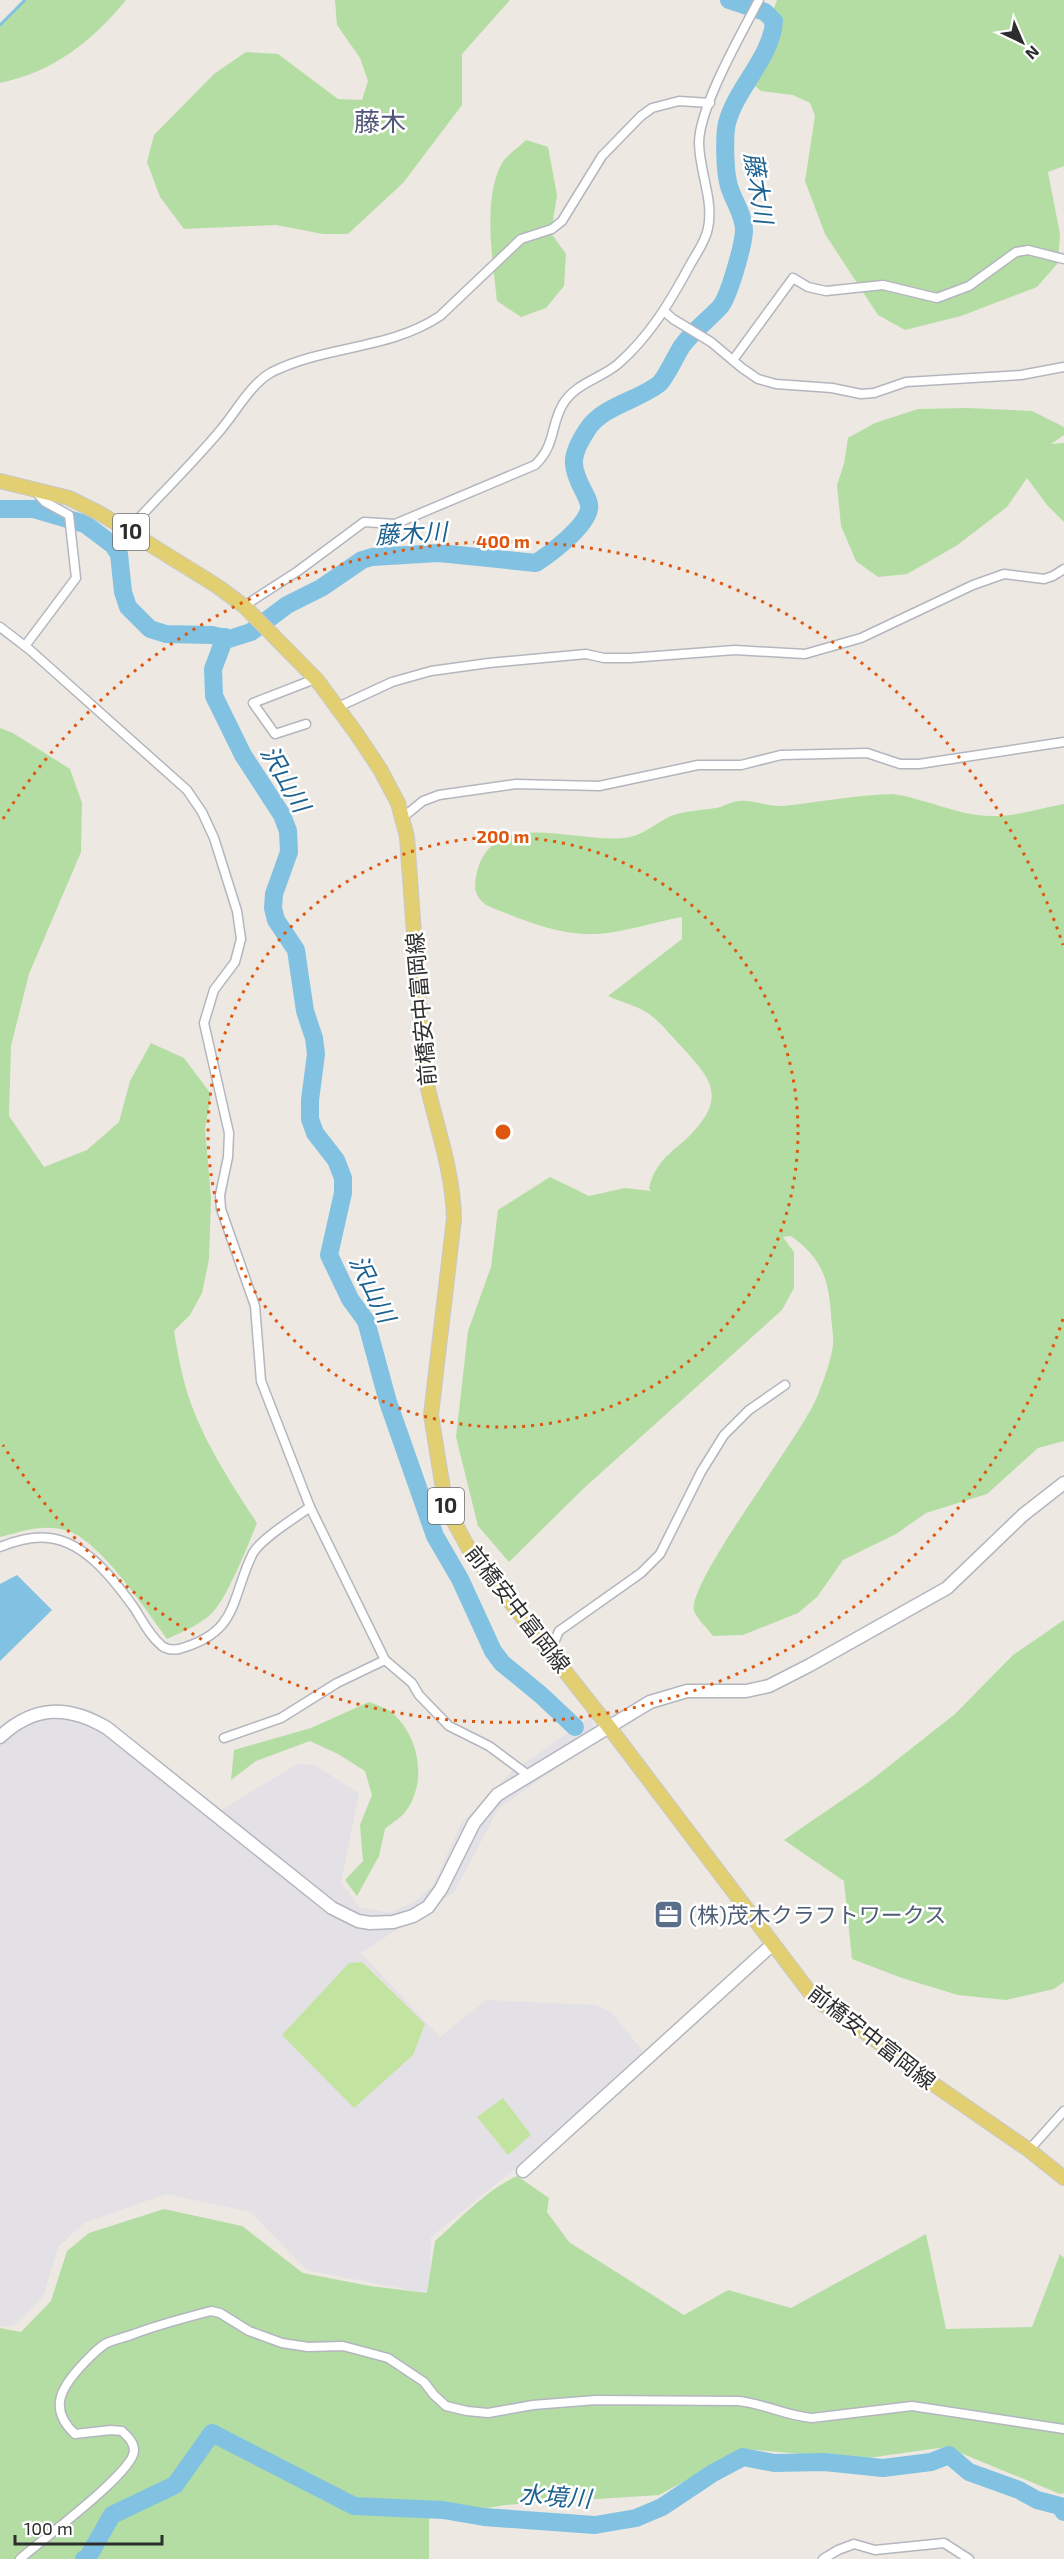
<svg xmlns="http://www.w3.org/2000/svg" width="1064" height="2559" font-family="'Exo 2','Noto Sans JP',sans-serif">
  <rect width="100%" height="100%" fill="#ede8e1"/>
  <polygon fill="#e3e1e6" points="39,1706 90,1709 221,1810 297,1764 314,1765 359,1793 341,1882 359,1907 389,1913 414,1902 433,1885 461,1824 510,1773 591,1717 598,1740 499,1808 454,1892 361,1953 440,2037 486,2000 596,2005 611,2012 643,2051 517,2167 431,2237 430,2294 307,2270 250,2212 166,2194 84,2223 58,2247 43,2297 13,2326 0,2326 0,1726 7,1720"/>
  <g fill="#b4dda4">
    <path d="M24,0H126C91,42 55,71 0,83V25Z"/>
    <polygon points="335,0 510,0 462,54 462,105 403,183 348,234 323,234 276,225 184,229 160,197 147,162 154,135 214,74 246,52 278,54 338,99 362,100 368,81 360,58 337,25"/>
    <polygon points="777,0 1064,0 1064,166 1048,172 1060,234 1058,263 1037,287 961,316 905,330 878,315 825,234 805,181 815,116 810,103 793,95 761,91 751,83 763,36"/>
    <path d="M526,140L548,147L557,195L551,233L566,254L564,286L546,308L521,317L497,301C493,262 482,199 502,163C507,155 519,147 526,140Z"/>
    <polygon points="967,408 1032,411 1064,427 1064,435 1051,444 1064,443 1064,522 1047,505 1027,478 1007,507 956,546 907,574 878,577 856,561 841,526 837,485 844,464 848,438 875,423 918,409"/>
    <path d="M0,728L13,733L70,769L82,803L81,852L29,974L11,1046L9,1116L44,1167L87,1150L119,1122L130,1081L151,1043L184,1058L211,1094L205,1129L211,1198L209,1259L202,1293L190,1315L174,1331C177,1349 180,1367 185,1385C199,1435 229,1480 257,1523C248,1545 227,1599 211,1614C199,1625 182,1632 167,1639C147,1611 100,1541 68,1531C45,1523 23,1531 0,1537Z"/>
    <path d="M892,794C925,798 958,816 991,816C1014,817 1041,808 1064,804V1441L1038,1448L987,1494L926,1513L896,1534L843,1560L817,1597L798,1613L743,1635L713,1636C708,1629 697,1619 694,1611C687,1582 801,1437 817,1397C823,1382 831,1361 833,1345C834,1335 831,1323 831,1313C828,1276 821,1258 791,1236L783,1237L794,1252V1288L782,1310L583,1489L509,1562L478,1526L456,1437L468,1331L491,1267L498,1210L550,1177L589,1196L625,1188L651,1191L649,1188C658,1153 679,1151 699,1125C726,1092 705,1073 682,1047C672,1037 664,1026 653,1017C642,1007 621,1002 608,996L682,939V917C654,922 626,932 597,934C558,936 520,919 486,905C475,896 474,890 476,877C490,802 580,847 630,837C645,834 657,822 671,816C684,811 702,810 716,808C723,807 730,802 738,801C752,799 768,807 783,806C820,802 855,795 892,794Z"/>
    <polygon points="1064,1620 1064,1982 1054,1989 1006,2000 958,1995 902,1978 852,1959 844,1881 784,1840 870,1781 955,1714 1013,1655"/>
    <path d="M369,1702C376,1705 384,1707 390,1711C419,1734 428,1781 406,1811C401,1818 391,1823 385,1829L379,1856L357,1896L345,1880L363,1861L360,1825L372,1795L365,1771L338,1754L310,1741L256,1761L231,1780L234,1750L311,1728Z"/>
    <path d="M517,2176L549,2198L547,2212L569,2242L684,2315L728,2290L791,2308L926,2234L946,2329L1032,2327L1060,2254L1064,2258V2493L1060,2494L946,2447L861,2459L744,2449L659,2495L505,2505L429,2518V2559H0V2328L21,2332L51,2301L67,2251L89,2233L164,2209L242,2226L303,2273L370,2286L427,2293L435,2241C460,2219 486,2190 517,2176Z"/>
  </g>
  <g fill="#c3e3a1">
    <polygon points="362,1962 425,2024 413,2055 354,2108 282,2035 349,1963"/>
    <polygon points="503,2098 531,2135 508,2155 477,2117"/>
  </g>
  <polygon fill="#81c2e2" points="17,1575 52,1610 0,1661 0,1584"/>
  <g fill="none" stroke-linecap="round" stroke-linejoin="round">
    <polyline stroke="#81c2e2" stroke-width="3" points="0,25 25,0"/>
    <g stroke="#81c2e2" stroke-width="18">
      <path d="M0,509H34L85,524L113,545L119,554L123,592L128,607L150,629L166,634L212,635L229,639L251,632L287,605L321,588L362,560L372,557L439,553L536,563C550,554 586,527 589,509C590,503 587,498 584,492C570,466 570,456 587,430C602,406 637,401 659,384C666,378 676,355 682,346C693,331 708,320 720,307C729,297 744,243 744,230C744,213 731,198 728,182C725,169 724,136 727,123C736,88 772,57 774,21L765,12L729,0"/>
      <polyline points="225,637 213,669 214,696 243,755 282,815 288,831 289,852 274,894 273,908 276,920 296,950 305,1011 314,1038 316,1054 310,1100 310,1119 315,1133 336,1160 343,1178 343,1193 329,1255 350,1299 366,1321 388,1402 435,1536 460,1579 493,1651 502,1663 541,1695 575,1727"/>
      <polyline points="84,2559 88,2557 112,2515 175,2485 212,2433 354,2506 443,2510 484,2517 595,2525 636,2518 662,2507 713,2473 743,2457 774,2463 824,2462 883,2468 931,2462 949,2455 969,2472 1019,2490 1037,2500 1060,2506 1064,2512"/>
    </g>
    <defs>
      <g id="street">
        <polyline points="664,311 673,319 711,342 742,368 758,379 776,384 832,388 861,394 874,393 906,382 1021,375 1064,367"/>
        <polyline points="733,360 793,278 808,287 826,291 883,285 937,298 969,286 1016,252 1028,250 1064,259"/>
        <path d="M128,530C158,497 190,466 218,433C235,414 250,384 272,372C326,345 389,350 440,316L521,239L552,229L562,221L602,156L641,116L652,108L679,101L710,103"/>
        <path d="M244,606L298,571L364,522L395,524L535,465C556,445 550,426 563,404C576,383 600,379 618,364C650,336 670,302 690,265C696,254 706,241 708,228C714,200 699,171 699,142C700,106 741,34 759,0"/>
        <polyline points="0,627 30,650 187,790 202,812 214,838 237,911 241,939 235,962 214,990 204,1023 229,1133 228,1157 220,1195 221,1209 255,1306 261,1381 310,1507 385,1660 412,1683 419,1695 449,1726 489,1746 528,1775"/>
        <polyline points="25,646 76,578 69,515 45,502 36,492"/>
        <polyline points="338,707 392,682 431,671 489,663 586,654 604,658 630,658 735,650 805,654 861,638 973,585 1004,574 1044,579 1053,576 1064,569"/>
        <polyline points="306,724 275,734 253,703 315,679"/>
        <polyline points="402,818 423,801 439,795 516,784 599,786 698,765 741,765 781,755 867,753 900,764 919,764 1064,742"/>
        <path d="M0,1547C15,1541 32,1536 49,1538C86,1542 115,1581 135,1609C143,1622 150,1636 162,1646C167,1650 173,1650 179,1649C240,1632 230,1599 253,1553C262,1538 295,1518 310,1507"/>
        <polyline points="550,1652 559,1631 641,1573 660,1554 701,1472 724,1435 749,1410 785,1385"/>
        <polyline points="224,1738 281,1718 337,1683 385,1660"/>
        <polyline points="1029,2150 1064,2111"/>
        <path d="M20,2559C40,2541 133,2473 134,2451C134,2442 128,2437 122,2431L111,2430L75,2434C47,2408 62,2386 84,2363C90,2357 97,2349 105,2344C112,2340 123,2338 131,2335C157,2325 184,2318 211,2311L220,2313L249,2331L282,2343L308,2347L343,2346L388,2358L424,2382L434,2395L446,2406L467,2411L488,2413L533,2405L596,2400L738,2401C763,2403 786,2416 812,2418L912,2406L1064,2429"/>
        <polyline points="823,2559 838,2550 854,2544 875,2550 944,2543 969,2559"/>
      </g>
      <g id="secondary">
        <path d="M0,1737C34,1705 68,1705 107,1728L332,1908L358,1921L370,1923L393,1922L413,1916L428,1907L441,1889L474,1823L497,1795L650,1702L687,1691H746L769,1686L810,1665L947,1588L1023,1515L1064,1483"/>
        <polyline points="523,2171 773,1944"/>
      </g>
      <path id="primary" d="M0,481L69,498L101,514L217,586L244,606L317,680L356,733L380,769L398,803L407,837L424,1071C434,1121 453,1167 454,1219L431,1415L446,1507L470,1551L609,1727L808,1990L821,2003L869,2035L926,2079L1029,2150L1064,2178"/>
    </defs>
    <use href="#street" stroke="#b4b6bf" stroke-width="11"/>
    <use href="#secondary" stroke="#b4b6bf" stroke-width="15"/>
    <use href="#primary" stroke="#c8c8c8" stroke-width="16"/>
    <use href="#street" stroke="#fff" stroke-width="8"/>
    <use href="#secondary" stroke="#fff" stroke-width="12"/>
    <use href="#primary" stroke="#e2cf71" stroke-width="14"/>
  </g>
  <g fill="none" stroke="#df570e" stroke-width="3" stroke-dasharray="3 6">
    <circle cx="503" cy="1132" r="295"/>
    <path d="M1063 1319A590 590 0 0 1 3 1445M3 819A590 590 0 0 1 1063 945"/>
  </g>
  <defs>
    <symbol id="office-square" viewBox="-11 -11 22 22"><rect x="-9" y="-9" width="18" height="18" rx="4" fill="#5c6f8a" stroke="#fff"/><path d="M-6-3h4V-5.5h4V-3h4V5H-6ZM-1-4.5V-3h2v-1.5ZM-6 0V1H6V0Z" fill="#fff"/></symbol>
  </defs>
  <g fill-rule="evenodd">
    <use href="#office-square" x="652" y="1898" width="33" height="33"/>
  </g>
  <g text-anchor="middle" stroke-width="5" stroke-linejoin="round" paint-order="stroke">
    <g fill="#fff" stroke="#6c6c6c" stroke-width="1.5">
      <rect x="113" y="514" width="36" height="36" rx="4.5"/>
      <rect x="428" y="1488" width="36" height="36" rx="4.5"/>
    </g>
    <g font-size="21" font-weight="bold" fill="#2d2d2d">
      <text x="131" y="539">10</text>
      <text x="446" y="1513">10</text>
    </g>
    <g font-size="22" fill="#2d2d2d" stroke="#fff">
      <text transform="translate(421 1009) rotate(-95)" y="8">前橋安中富岡線</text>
      <text transform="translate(518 1609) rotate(52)" y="8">前橋安中富岡線</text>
      <text transform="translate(872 2037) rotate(38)" y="8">前橋安中富岡線</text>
    </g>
    <g font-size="22" fill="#4e5e75" stroke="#fff" text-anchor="start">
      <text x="689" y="1923">(株)茂木クラフトワークス</text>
    </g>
    <g font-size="24" font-style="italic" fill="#1d6291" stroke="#fff">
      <text transform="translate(758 188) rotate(81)" y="8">藤木川</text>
      <text transform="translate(411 534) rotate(-3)" y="8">藤木川</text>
      <text transform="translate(285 779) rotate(60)" y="8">沢山川</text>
      <text transform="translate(372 1289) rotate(64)" y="8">沢山川</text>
      <text transform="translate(555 2497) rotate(4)" y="8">水境川</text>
    </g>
    <g font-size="26" fill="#525679" stroke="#fff">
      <text x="380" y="131">藤木</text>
    </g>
  </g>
  <circle cx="503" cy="1132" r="9" fill="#df570e" stroke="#fff" stroke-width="3"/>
  <g font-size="18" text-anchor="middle" font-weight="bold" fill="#df570e" stroke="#fff" stroke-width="5" stroke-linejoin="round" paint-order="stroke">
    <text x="503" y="548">400 m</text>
    <text x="503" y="843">200 m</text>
  </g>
  <g transform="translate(1022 42) rotate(136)" stroke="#ffffff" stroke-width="4.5" paint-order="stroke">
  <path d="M0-4.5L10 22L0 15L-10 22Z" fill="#2d2d2d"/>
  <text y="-9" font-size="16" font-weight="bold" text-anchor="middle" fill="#2d2d2d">N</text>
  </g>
  <path d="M15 2535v9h147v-9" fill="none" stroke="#2d2d2d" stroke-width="3"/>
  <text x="24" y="2535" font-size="18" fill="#2d2d2d" stroke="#ffffff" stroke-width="4.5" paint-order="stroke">100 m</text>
</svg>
